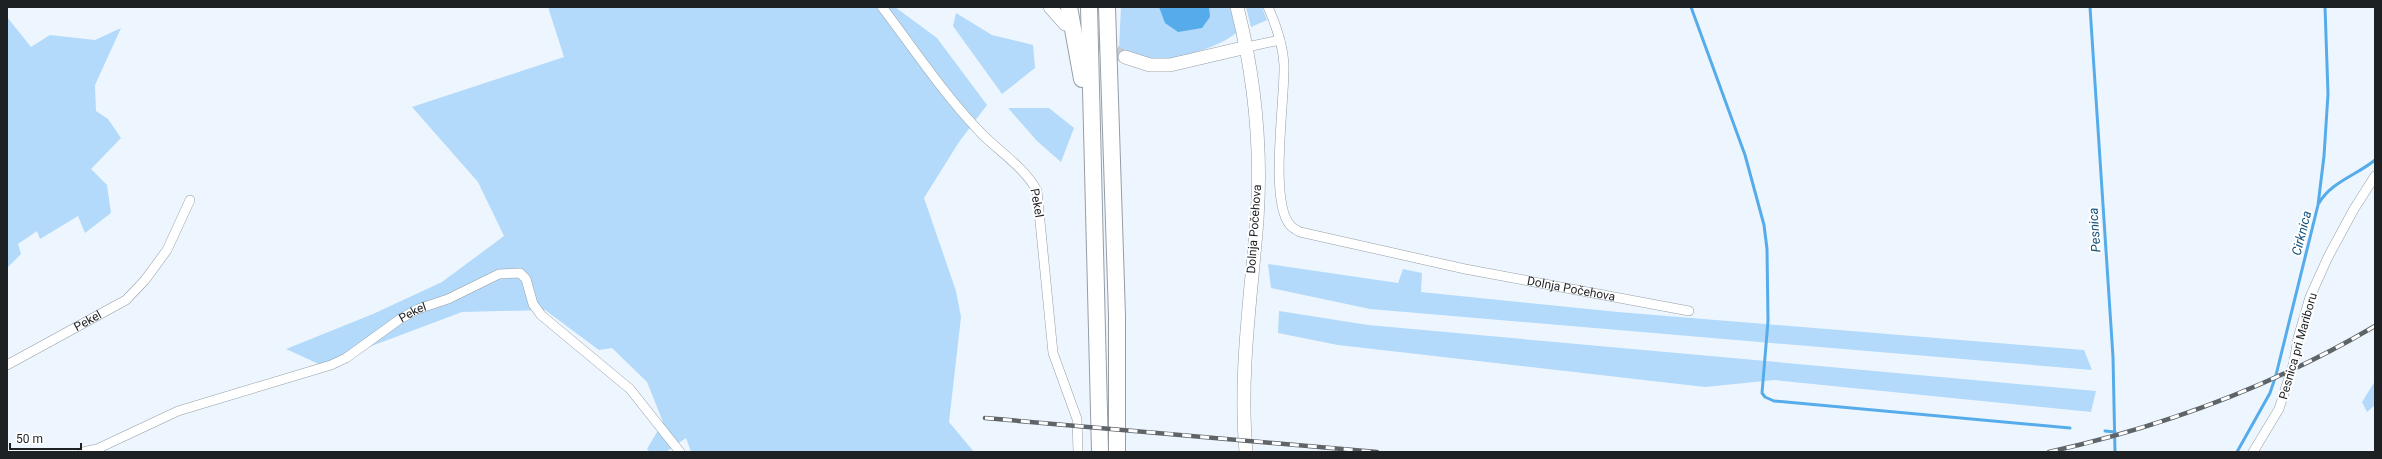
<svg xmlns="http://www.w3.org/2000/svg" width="2382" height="459" font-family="Roboto,sans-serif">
  <rect width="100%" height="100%" fill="#edf6fe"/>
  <g fill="#b3dafa">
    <polygon points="548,7 895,7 937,38 987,105 959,142 924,198 956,291 961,317 949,422 974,452 691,452 686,438 666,452 650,452 647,449 663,422 647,382 612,348 599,350 545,310 462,312 321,365 286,349 373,314 442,282 504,236 478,182 412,107 564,57"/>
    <path d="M1121,7H1230L1236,33C1219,48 1168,63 1145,58C1136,56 1127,49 1119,48Z"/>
    <polygon points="1246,7 1262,7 1267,20 1251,27"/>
    <polygon points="956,13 992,35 1033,45 1035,68 1002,94 953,26"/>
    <polygon points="7,17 31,47 50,35 95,40 121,28 95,85 96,111 108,119 121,138 91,169 107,185 111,213 85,233 78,216 40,239 37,231 18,244 21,254 7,268"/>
    <polygon points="1008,108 1049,108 1074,128 1061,162 1037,141"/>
    <polygon points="1268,264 1398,283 1403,269 1422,273 1421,292 1618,312 2084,350 2092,370 1370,309 1271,288"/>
    <polygon points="1279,311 1368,325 2096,391 2091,412 1774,380 1705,387 1338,345 1278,333"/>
    <polygon points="2375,381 2375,405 2367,412 2362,402"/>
  </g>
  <polygon fill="#56acea" points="1159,7 1209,7 1210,17 1202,28 1178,32 1165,23"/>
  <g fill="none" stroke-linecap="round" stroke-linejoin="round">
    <g stroke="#56acea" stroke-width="3">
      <polyline points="1691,7 1745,155 1764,225 1767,249 1768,321 1762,393 1765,397 1774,401 2070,428"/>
      <polyline points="2090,7 2113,357 2115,452"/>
      <path d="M2319,203C2331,182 2357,175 2375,160"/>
      <polyline points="2105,431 2115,432"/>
      <polyline points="2237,452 2270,393 2276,375 2318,205 2324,156 2328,94 2325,7"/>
    </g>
    <polyline stroke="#c4cbd2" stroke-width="13" stroke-dasharray="13 6" stroke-linecap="butt" points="1082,34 1125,57"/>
    <defs>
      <g id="street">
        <path d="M882,7C914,49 945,96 982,134C1000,152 1026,169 1037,191L1053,353L1077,419L1078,452"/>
        <path id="s1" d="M1268,7C1276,25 1283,45 1284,65C1285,100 1269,201 1290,225C1292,228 1297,230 1300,232L1465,269L1689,311"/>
        <polyline points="1247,47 1280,40"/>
        <path id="s2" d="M7,365L126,300L145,280L167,250L190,200"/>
        <path id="s3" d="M83,452L97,449L178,411L331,365L346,358L400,319L418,309L448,299L499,274L520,273L526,279L533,304L541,315L630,389L680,452"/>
        <polyline points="2253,452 2279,409 2294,362 2298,338 2310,297 2328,257 2354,209 2375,176"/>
      </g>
      <g id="secondary">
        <polyline points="1050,7 1065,24"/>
        <path d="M1237,7C1255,78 1262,147 1257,220C1251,297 1239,374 1246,452"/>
        <polyline points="1125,57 1150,65 1170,65 1247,47"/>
      </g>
      <g id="highway">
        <polyline points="1069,7 1082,79"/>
        <polyline points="1089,7 1100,452"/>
        <polyline points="1107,7 1117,316 1117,452"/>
      </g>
    </defs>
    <use href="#street" stroke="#959ea5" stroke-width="10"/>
    <use href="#secondary" stroke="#959ea5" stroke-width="14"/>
    <use href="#highway" stroke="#959ea5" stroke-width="18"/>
    <use href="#street" stroke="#fff" stroke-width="9"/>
    <use href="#secondary" stroke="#fff" stroke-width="13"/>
    <use href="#highway" stroke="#fff" stroke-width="16"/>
    <defs>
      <g id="rail">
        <polyline points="985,418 1377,452"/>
        <path d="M2049,452C2162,427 2275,385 2375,326"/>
      </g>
    </defs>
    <use href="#rail" stroke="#5f6468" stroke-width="4.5"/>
    <use href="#rail" stroke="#fff" stroke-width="3" stroke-dasharray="9" stroke-linecap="butt"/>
  </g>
  <g text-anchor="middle" stroke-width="4" stroke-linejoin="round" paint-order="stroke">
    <g font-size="12" fill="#1e2124" stroke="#fff">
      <text transform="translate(1037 203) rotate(80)" y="4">Pekel</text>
      <text transform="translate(1254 229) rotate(-86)" y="4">Dolnja Počehova</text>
      <text dy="4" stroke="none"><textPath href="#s1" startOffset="512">Dolnja Počehova</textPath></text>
      <text dy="4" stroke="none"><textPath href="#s3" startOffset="361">Pekel</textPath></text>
      <text dy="4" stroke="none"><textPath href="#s2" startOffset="92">Pekel</textPath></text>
      <text transform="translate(2298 346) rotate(-74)" y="4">Pesnica pri Mariboru</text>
    </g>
    <g font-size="13" font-style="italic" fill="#12527c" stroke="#fff">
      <text transform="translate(2094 230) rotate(-94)" y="5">Pesnica</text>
      <text transform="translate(2301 233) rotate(-76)" y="5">Cirknica</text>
    </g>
  </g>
  <rect width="2382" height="459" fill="none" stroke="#1e2124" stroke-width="16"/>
  <path d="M10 443v6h71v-6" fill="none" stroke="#1e2124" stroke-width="2"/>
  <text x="16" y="443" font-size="12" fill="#1e2124" stroke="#ffffff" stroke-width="3" paint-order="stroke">50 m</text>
</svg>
